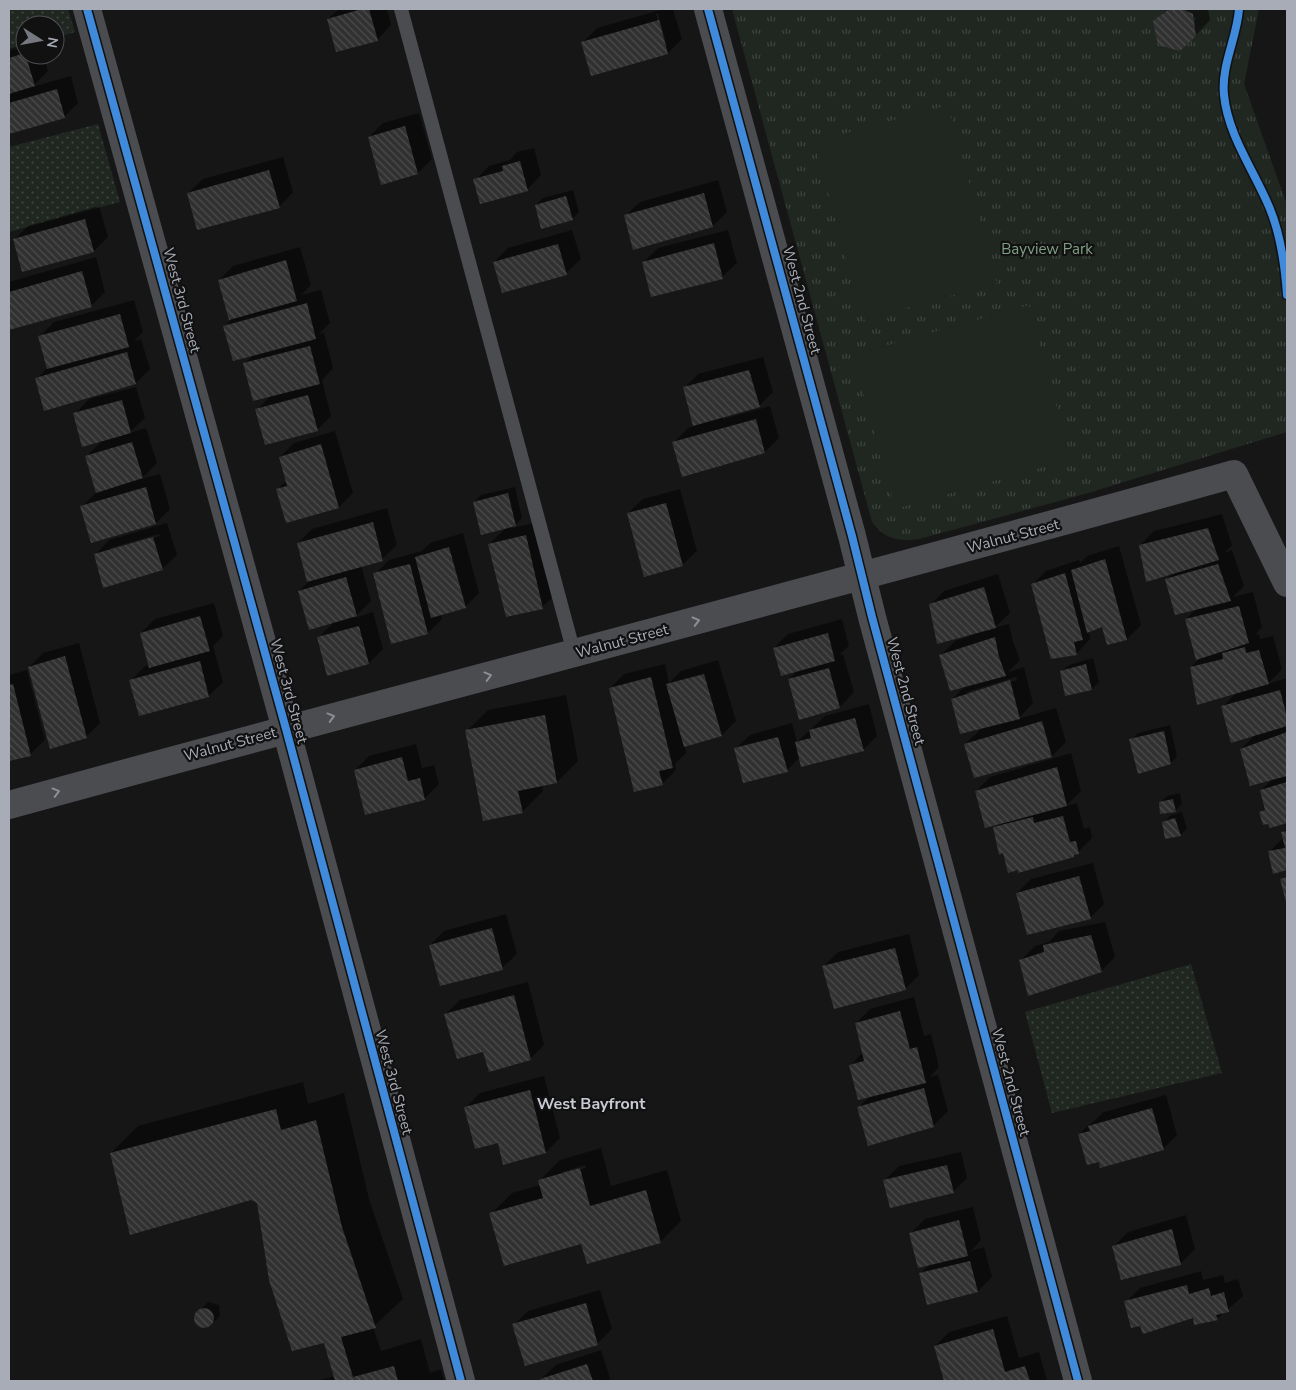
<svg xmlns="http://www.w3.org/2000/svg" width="1296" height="1390" font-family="'Nunito Sans',sans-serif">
  <defs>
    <pattern id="grass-dots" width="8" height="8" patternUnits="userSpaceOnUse" patternTransform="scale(1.25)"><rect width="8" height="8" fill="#202721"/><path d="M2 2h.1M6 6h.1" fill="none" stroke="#3e443f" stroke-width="1.8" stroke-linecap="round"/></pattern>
    <pattern id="park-tufts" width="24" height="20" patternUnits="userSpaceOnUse" patternTransform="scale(1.25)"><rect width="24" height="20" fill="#202721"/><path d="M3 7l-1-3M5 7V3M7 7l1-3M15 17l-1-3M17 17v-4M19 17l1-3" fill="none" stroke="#3e443f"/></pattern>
    <pattern id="building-back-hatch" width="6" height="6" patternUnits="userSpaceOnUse" patternTransform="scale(1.25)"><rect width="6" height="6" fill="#313132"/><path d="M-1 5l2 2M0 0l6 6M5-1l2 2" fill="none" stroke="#4c4c4d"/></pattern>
  </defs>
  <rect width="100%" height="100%" fill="#161617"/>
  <g fill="url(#grass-dots)">
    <polygon points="9,9 68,9 75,32 55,38 55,25 25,25 25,46 9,51"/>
    <polygon points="98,124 120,202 9,232 9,147"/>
    <polygon points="1191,964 1222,1073 1052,1113 1025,1012"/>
  </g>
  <path fill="url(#park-tufts)" d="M732,9H1259L1244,84L1287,205V432L1085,494L919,539C899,542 884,539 872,522Z"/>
  <g fill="#202721">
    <polygon points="948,105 997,283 863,320 814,142"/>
    <polygon points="1029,305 1071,459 895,509 853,355"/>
  </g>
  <g fill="#0007" fill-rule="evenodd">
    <polygon points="339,9 387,9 391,25 377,40 328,19"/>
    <path d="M664,9H673L682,39L668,53L583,42L597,28ZM658,13L667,46H665L656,14Z"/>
    <polygon points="1167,9 1208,9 1210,20 1196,35 1155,21"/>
    <polygon points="25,44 25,55 43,55 48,71 32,87 71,76 78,103 64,117 9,132 9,49"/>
    <polygon points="419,113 432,159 418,173 382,183 369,137 383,123"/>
    <polygon points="534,148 541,175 527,190 475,180 489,166 510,160 517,152"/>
    <polygon points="283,157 293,192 279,207 188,193 203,179"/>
    <polygon points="718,180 727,212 713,226 625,216 640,202"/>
    <polygon points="573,190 579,212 572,219 536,205 543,198"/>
    <polygon points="99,206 108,237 94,251 14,240 28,226"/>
    <polygon points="572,230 581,259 566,273 494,262 508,248"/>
    <polygon points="728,230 737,263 722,277 644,262 658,248"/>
    <polygon points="300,247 311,285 301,295 321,290 330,323 319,334 324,333 333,368 322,380 331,416 317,430 257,410 271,395 244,364 254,354 225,326 231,320 219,280 233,266"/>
    <polygon points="96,257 105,292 91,306 9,329 9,282"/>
    <polygon points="134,300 143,332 134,341 141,339 150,369 136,383 36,379 48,367 40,336 54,322"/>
    <polygon points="763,357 773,392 759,406 722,416 723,419 770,406 779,438 765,452 674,442 688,428 694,426 684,388 698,374"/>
    <polygon points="136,387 145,418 129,433 146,428 157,463 141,479 160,474 170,509 156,523 82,506 97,492 87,456 103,440 75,414 89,399"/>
    <polygon points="335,431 353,493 339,507 277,490 287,480 280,457 294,443"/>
    <polygon points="515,487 522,518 512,528 540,522 557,593 542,607 489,544 507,527 474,502 481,495"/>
    <polygon points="680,489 697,551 682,565 628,513 643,499"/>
    <polygon points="387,508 397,545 382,559 361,565 371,601 354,618 373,612 383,649 369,663 319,637 335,621 299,591 308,582 298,543 312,529"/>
    <polygon points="1222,514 1232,545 1224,553 1232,550 1244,586 1233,597 1253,592 1262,627 1255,635 1259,634 1260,639 1273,636 1282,669 1268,684 1287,678 1287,822 1271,826 1261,812 1266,807 1261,790 1274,778 1241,749 1255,735 1223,706 1236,693 1191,667 1202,656 1186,619 1197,608 1167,579 1173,572 1140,545 1154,531"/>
    <path d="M167,523L177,555L162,569L95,555L109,540ZM159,534L160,536L110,551V548Z"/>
    <polygon points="463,533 479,593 465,607 441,614 442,619 428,633 375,574 389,560 422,551 430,543"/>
    <polygon points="1119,546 1141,625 1127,639 1103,625 1089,632 1090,639 1076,654 1032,585 1046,571 1079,560 1080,563 1087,556"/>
    <path d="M998,574L1010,613L994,628L1009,624L1013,642L1020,660L1008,672L1024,667L1033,703L1018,719L1056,708L1066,742L1052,756L965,744L983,727L952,699L966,685L941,655L955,641L970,636L930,605L944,591ZM1016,677L1017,680L967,695V692Z"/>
    <polygon points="214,603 223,636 213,646 223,682 209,696 140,715 131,680 145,666 150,665 141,633 155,619"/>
    <polygon points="842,619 849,646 839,655 843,654 854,692 840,707 789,679 798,670 774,648 788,634"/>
    <polygon points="79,643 100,723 86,737 29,667 43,653"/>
    <polygon points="1093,658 1099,682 1092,689 1066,694 1062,671 1069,665"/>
    <polygon points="718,660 736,721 722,735 685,746 686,753 675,764 676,770 662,784 610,688 624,674 665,664 669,683 681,671"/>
    <polygon points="27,670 45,740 30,754 9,760 9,675"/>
    <polygon points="566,695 578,761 557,782 542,785 543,791 522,812 467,731 488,710"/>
    <polygon points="869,704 877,736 863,750 800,757 787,770 735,749 750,735 792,723 797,742 825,716"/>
    <polygon points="1170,725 1177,756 1171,763 1131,740 1138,733"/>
    <polygon points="416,744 422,768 434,765 439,784 425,798 366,813 355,770 369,756"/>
    <polygon points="1071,753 1081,791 1066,806 1077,803 1084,829 1090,827 1092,838 1074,856 1004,852 994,827 999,823 976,791 990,777"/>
    <polygon points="1180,793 1182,804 1176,810 1162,813 1160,803 1167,796"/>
    <polygon points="1182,812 1187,829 1180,835 1164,822 1171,815"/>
    <polygon points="1287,828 1287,869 1274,872 1269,852 1284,837 1283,833"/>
    <polygon points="1093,863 1104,904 1090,918 1017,893 1031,879"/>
    <polygon points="506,914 517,954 502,968 430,945 444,931"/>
    <polygon points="1105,922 1115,957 1101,971 1020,961 1035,946 1049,942 1059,931"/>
    <polygon points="909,934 919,975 905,989 824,966 838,952"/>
    <polygon points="528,982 544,1045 530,1059 446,1014 460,1000"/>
    <polygon points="914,997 924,1036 931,1034 939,1067 930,1077 938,1075 948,1111 934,1125 868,1144 858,1108 870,1096 851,1065 863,1052 856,1023 870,1009"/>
    <polygon points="544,1076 560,1138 546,1152 499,1142 466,1107 480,1093"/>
    <polygon points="303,1082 308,1104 344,1093 369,1199 403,1299 373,1327 381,1351 421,1339 430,1373 441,1369 444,1381 316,1381 335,1376 324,1342 258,1202 111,1153 138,1126"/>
    <polygon points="1166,1095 1177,1135 1163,1149 1099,1160 1079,1134 1104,1112"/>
    <path d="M601,1148L611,1186L667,1170L681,1221L660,1242L582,1243L491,1214L512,1193L540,1185L539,1181L560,1160ZM585,1165L586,1168L562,1175V1172Z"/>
    <polygon points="961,1152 967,1178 953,1192 885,1180 899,1166"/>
    <polygon points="973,1207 981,1240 971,1251 984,1247 992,1277 978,1291 920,1274 930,1264 911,1233 925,1219"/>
    <polygon points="1186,1215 1195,1249 1181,1263 1122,1279 1114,1246 1128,1232"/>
    <polygon points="1201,1271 1203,1280 1223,1275 1225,1283 1238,1279 1243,1296 1217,1319 1193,1317 1141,1325 1126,1302 1140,1288"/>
    <polygon points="600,1290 612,1329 598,1343 526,1364 514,1325 528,1311"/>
    <polygon points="208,1302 219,1305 220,1316 209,1326 202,1327 195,1318 197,1313"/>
    <polygon points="1007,1316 1019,1358 1039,1352 1047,1381 947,1381 935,1346 949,1332"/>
    <polygon points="601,1350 611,1381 542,1381 541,1379 556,1365"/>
  </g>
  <g fill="url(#building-back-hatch)">
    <polygon points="362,9 369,9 378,41 336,52 327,19"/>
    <polygon points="1169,9 1182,9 1193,14 1196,36 1180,51 1158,45 1153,21"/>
    <polygon points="659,20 668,54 591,76 581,42"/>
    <polygon points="25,53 35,86 9,94 9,58"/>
    <polygon points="57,89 65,118 9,134 9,103"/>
    <polygon points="405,126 418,174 381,185 368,137"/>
    <polygon points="520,161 528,191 480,204 473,179 503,171 502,166"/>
    <polygon points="269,170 280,208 197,230 187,193"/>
    <polygon points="704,193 713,227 633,250 624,215"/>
    <polygon points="566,196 573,220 541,229 535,205"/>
    <polygon points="85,219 94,252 22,272 13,239"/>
    <polygon points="714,243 723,279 651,297 642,262"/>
    <polygon points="558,244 567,275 502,293 493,262"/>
    <polygon points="286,260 297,301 229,320 218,280"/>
    <polygon points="82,271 92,307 9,330 9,292"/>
    <polygon points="307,303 316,339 233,361 223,326"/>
    <polygon points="120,314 129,347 47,369 38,336"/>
    <polygon points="310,346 320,384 253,401 243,363"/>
    <polygon points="127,352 136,384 44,411 35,378"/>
    <polygon points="749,370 760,407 693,426 683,387"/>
    <polygon points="308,395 318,431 265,445 255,409"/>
    <polygon points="122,400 131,433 82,447 73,413"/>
    <polygon points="756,419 765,453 682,477 672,442"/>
    <polygon points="132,442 143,478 96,493 85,456"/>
    <polygon points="321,444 339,508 286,523 276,489 287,486 279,457"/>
    <polygon points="146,487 156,524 91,543 80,506"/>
    <polygon points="508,493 516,526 481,535 473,502"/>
    <polygon points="666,503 683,566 644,577 627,513"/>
    <polygon points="373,522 383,561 307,582 297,543"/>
    <polygon points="1208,528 1219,560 1146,582 1139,545"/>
    <polygon points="526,535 543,609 506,617 488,544"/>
    <polygon points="153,537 163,570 103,588 94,554"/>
    <polygon points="449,547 466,608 431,618 415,557"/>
    <polygon points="1105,559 1127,640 1107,645 1102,627 1087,633 1071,570"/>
    <polygon points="410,564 428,634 391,644 373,573"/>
    <polygon points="1218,564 1231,601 1175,615 1165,579"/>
    <polygon points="1065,573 1083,640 1074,642 1077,655 1051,659 1031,584"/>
    <polygon points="346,577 357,616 309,630 298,591"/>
    <polygon points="984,587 996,628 937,644 929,604"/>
    <polygon points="1239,606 1249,643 1196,660 1185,619"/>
    <polygon points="200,616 210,651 149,668 140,633"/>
    <polygon points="359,626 369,664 327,676 317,637"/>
    <polygon points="828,633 835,661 781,676 773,648"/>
    <polygon points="995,637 999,657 1006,676 950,691 939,655"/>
    <polygon points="1245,647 1246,653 1259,650 1269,684 1197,705 1190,667 1223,659 1222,653"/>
    <polygon points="65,656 87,738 50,749 28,667"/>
    <polygon points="200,661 209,697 139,716 129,680"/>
    <polygon points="1086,664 1092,690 1065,696 1060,671"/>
    <polygon points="829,668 840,708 799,720 788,679"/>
    <polygon points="704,674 722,736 684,747 666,684"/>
    <polygon points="651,677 673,768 659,771 663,785 634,792 609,688"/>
    <polygon points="1010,680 1020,719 960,734 951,699"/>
    <polygon points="13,684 31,756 9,761 9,685"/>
    <polygon points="1280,690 1287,717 1287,726 1231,743 1221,706"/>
    <polygon points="545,715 557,783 518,791 523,813 483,821 465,730"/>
    <polygon points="855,718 864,751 801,767 795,742 811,738 809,730"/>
    <polygon points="1042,721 1052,757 974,778 964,744"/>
    <polygon points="1164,731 1171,764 1138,774 1129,739"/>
    <polygon points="1287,732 1287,776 1250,786 1240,749"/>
    <polygon points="778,737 788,772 743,783 734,748"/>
    <polygon points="402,757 408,781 420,778 425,800 365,815 354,770"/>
    <polygon points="1057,767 1067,806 985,828 975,791"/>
    <polygon points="1287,782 1287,823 1270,828 1268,824 1263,825 1259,812 1265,810 1260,790"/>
    <polygon points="1173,799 1176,812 1160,814 1159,802"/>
    <polygon points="1063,816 1070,842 1076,841 1079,854 1074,855 1074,857 1018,873 1018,870 1008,873 1003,853 999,855 993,827 1033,817 1034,823"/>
    <polygon points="1175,818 1181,836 1165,839 1162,822"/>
    <polygon points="1287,831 1287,870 1273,874 1268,851 1285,848 1281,832"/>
    <polygon points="1079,876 1091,919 1027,935 1016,893"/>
    <polygon points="1287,877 1287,906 1280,879"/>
    <polygon points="492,928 503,970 440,986 429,945"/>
    <polygon points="1091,935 1102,972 1028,996 1019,960 1044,952 1043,945"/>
    <polygon points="895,948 906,990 834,1009 822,966"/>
    <polygon points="514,995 531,1060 489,1072 483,1052 457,1059 444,1014"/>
    <polygon points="900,1011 910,1049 917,1047 926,1083 858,1100 849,1065 864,1061 855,1023"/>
    <polygon points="924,1088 934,1127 868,1146 857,1107"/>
    <polygon points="530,1090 546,1153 503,1165 498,1143 475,1149 464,1107"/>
    <polygon points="1152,1108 1164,1150 1100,1168 1099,1162 1087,1165 1078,1134 1090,1131 1088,1126"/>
    <polygon points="276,1109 281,1130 316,1120 342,1227 376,1328 341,1337 353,1377 394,1366 398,1381 335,1381 324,1343 292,1351 269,1280 257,1203 251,1200 130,1235 110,1153"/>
    <polygon points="947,1165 954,1193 890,1208 883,1180"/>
    <polygon points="580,1168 590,1206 646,1190 661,1243 587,1264 581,1244 504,1266 489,1213 543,1198 538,1180"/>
    <polygon points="959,1220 968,1256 918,1268 909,1233"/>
    <polygon points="1172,1229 1181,1265 1121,1280 1112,1246"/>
    <polygon points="970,1261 978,1292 927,1305 919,1273"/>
    <polygon points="1187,1285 1189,1294 1209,1288 1211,1296 1224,1292 1229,1312 1216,1315 1218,1320 1194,1325 1193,1318 1143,1334 1140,1326 1131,1328 1124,1301"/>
    <polygon points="586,1303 598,1345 525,1366 512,1324"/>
    <circle cx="204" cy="1318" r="10"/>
    <polygon points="993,1329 1005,1372 1025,1366 1030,1381 944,1381 934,1346"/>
    <polygon points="587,1364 593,1381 541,1381 540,1379"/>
  </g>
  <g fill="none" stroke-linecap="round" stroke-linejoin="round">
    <polyline stroke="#4b4c4f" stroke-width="14" points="401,9 574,653"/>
    <g stroke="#4b4c4f" stroke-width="28">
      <polyline points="87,9 286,729 461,1381"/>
      <path d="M9,805C417,693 827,588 1234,474L1287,583"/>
    </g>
    <polyline stroke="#4b4c4f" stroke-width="28" points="708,9 852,536 872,617 1078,1381"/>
    <defs>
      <g id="cycleway">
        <polyline points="87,9 286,729 461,1381"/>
        <polyline points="708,9 852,536 872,617 1078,1381"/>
        <path d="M1239,9C1237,38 1221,65 1224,95C1228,136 1255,172 1270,209C1281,236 1285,266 1287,295"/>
      </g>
    </defs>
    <use href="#cycleway" stroke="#111112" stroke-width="11"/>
    <use href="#cycleway" stroke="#408adc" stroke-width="8"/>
  </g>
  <defs><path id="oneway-chevron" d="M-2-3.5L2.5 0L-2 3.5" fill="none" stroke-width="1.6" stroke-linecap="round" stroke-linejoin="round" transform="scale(1.25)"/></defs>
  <g stroke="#8c8f97">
    <use href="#oneway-chevron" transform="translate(696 621) rotate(-15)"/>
    <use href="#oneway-chevron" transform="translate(488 676) rotate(-15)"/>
    <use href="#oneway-chevron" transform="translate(331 717) rotate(-15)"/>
    <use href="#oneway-chevron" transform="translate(56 792) rotate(-15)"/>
  </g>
  <g text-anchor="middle" stroke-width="4.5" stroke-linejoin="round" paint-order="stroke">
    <g font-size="15" fill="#80a083" stroke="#111112">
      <text x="1047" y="254">Bayview Park</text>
    </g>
    <g font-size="15" fill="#a8acb6" stroke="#111112">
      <text transform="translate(182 300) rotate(75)" y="5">West 3rd Street</text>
      <text transform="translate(802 300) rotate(75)" y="5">West 2nd Street</text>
      <text transform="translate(1013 536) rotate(-15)" y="5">Walnut Street</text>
      <text transform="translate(622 641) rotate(-15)" y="5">Walnut Street</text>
      <text transform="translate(289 691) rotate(75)" y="5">West 3rd Street</text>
      <text transform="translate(906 691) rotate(75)" y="5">West 2nd Street</text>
      <text transform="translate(230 744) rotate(-15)" y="5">Walnut Street</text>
      <text transform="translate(394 1082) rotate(75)" y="5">West 3rd Street</text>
      <text transform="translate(1011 1082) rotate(75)" y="5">West 2nd Street</text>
    </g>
    <g font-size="16" font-weight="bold" fill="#c9cbd3" stroke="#111112">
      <text x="591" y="1109">West Bayfront</text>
    </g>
  </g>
  <rect width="1296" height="1390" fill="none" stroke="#a8acb6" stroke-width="20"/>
  <g transform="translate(40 40) rotate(101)"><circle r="24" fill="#111112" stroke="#4d4f54"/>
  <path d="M0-4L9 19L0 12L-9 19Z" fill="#75787e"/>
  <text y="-8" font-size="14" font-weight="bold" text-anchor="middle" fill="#a8acb6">N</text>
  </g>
</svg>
